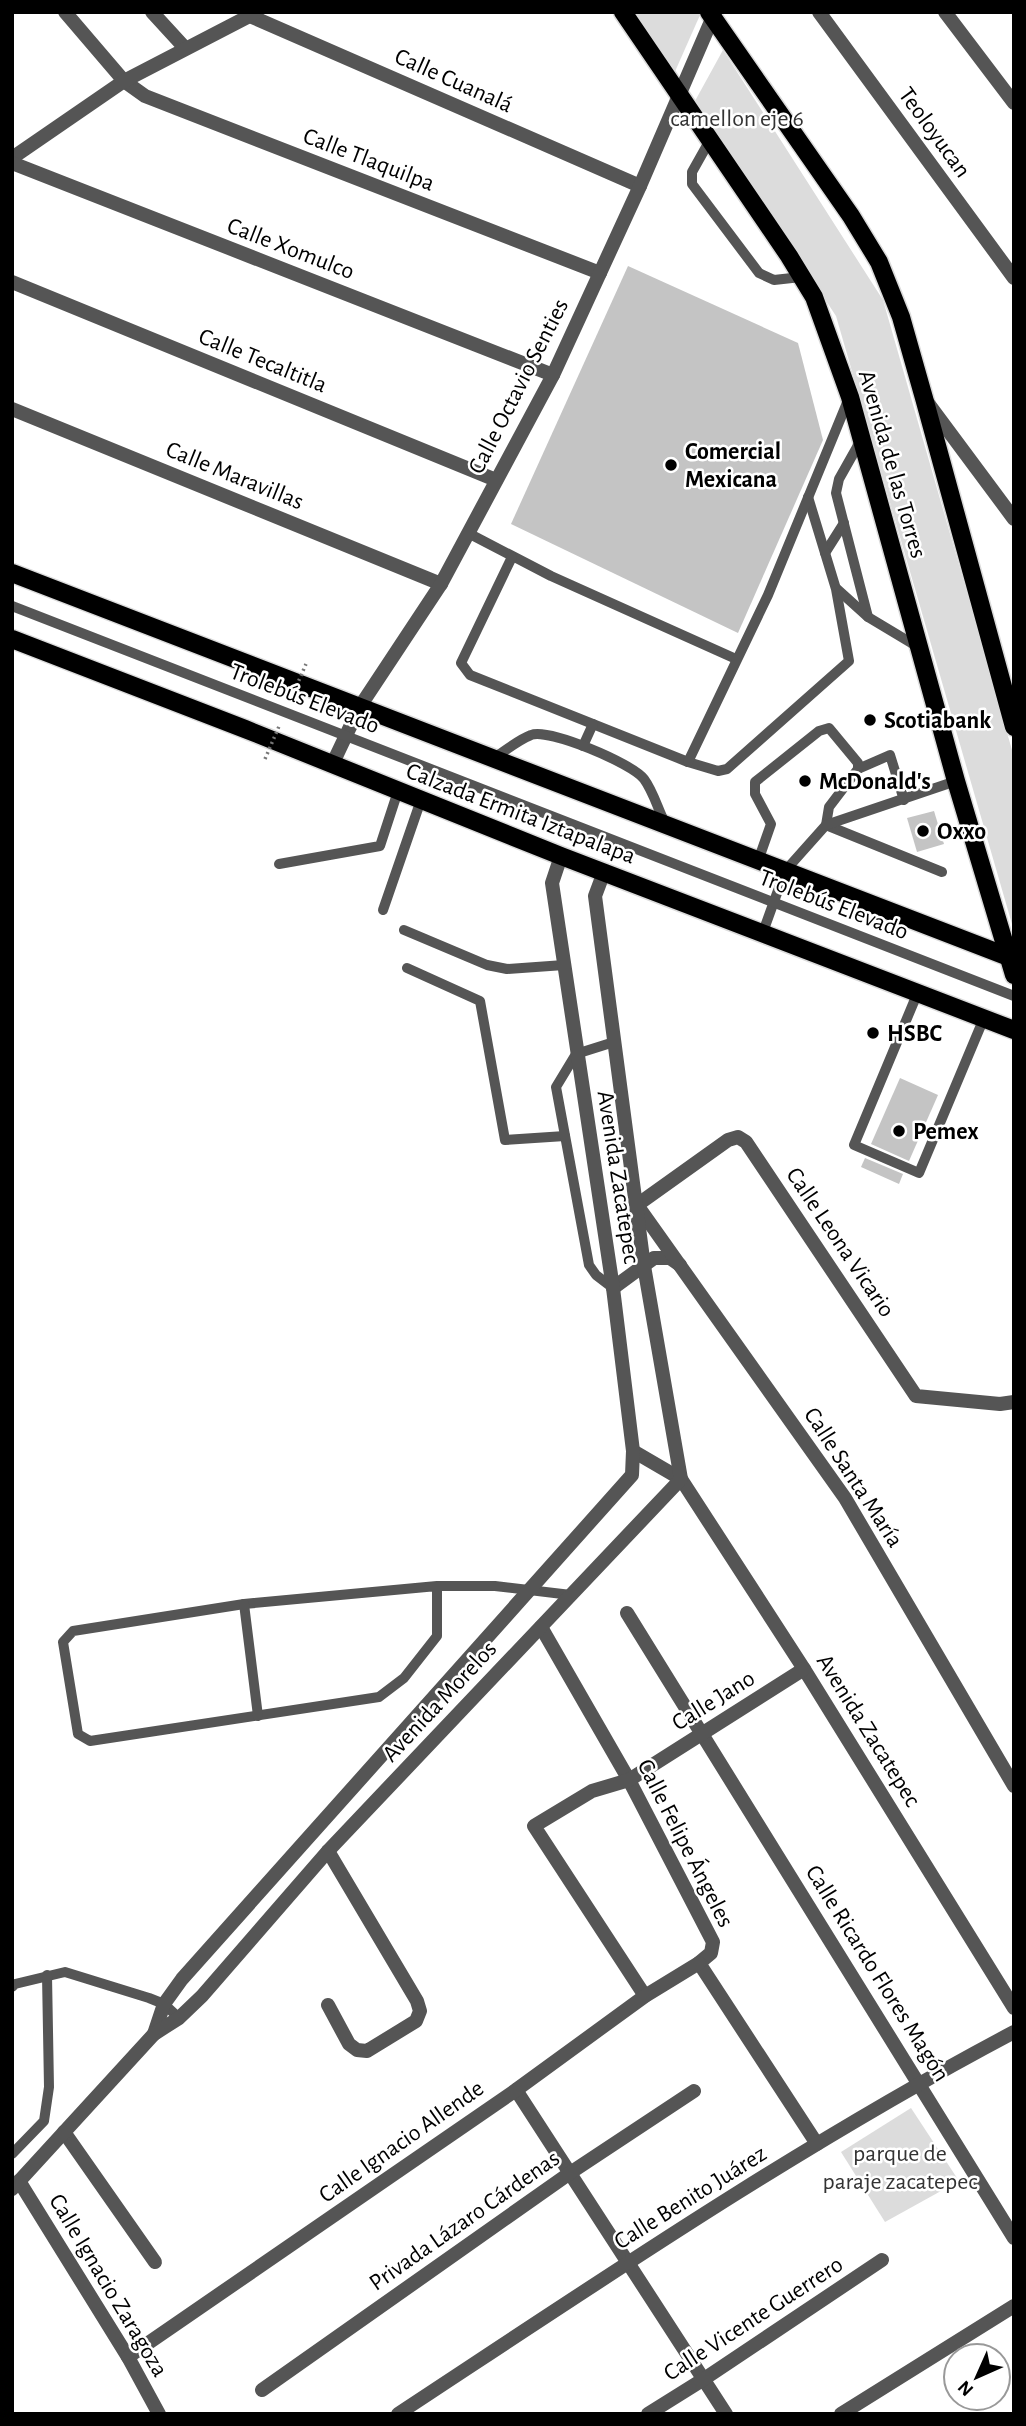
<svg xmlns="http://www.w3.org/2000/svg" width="1026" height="2426" font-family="'Alegreya Sans',sans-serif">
  <rect width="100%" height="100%" fill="#fff"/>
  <g fill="#dcdcdc">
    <polygon points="632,12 698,12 700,15 673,76"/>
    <polygon points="723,50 883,300 1014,757 1014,931 836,316 695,101"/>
    <polygon points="911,2108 959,2181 885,2222 841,2152"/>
  </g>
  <g fill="#c4c4c4">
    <polygon points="628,266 798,343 823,440 738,633 511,524"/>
    <polygon points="934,811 944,844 917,852 907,818"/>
    <polygon points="900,1078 938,1095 909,1161 871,1144"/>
    <polygon points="865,1158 903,1174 899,1184 861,1167"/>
  </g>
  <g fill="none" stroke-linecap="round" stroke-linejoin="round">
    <defs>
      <g id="primary">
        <polyline points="623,12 789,256 814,297 850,397 956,781 1014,975"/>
        <polyline points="709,12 851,216 879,262 901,317 924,398 1014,727"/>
        <polyline points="12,573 1014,959"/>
        <polyline points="12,639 245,729 561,856 1014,1030"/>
      </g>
    </defs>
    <use href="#primary" stroke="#dbdbdb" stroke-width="21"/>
    <g stroke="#555" stroke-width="10">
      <polyline points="710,140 692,172 692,184 759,273 774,280 801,277"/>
      <polyline points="861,440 839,479 836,493 868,617"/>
      <polyline points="468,533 551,576 736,659"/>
      <polyline points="825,553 844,523"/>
      <polyline points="512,557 461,663 470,675 688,762 718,771 727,769 849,661 836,589 808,497"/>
      <polyline points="837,589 868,617 918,647"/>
      <polyline points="583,746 593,724"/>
      <path d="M494,758C505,751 518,740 531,735C548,728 632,763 644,779C653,791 658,809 665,823"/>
      <polyline points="688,762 768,595 849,398"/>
      <polyline points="858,769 890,755 904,800"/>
      <polyline points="758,861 771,824 755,794 755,782 819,731 829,728 858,763 858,769 829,807 826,825 942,872"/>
      <polyline points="279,864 380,846 398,791"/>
      <polyline points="383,910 421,800"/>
      <polyline points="404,930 487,965 507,969 564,965"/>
      <polyline points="763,932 785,871 826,825 956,781"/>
      <polyline points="407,968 480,1001 505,1140 565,1136"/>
      <polyline points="918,992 854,1145 919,1173 984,1018"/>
      <polyline points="613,1288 596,1275 589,1265 556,1087 576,1054 614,1042"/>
      <polyline points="437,1586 437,1636 404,1678 379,1697 90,1741 78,1734 63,1642 73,1631 244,1604 437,1586 495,1586 571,1595"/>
      <polyline points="244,1604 258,1716"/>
      <polyline points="12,1987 15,1984 65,1972 149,1998 164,2004 179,2018"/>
      <polyline points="12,2154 44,2121 49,2087 47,1975"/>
    </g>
    <g stroke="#555" stroke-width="14">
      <polyline points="65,12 124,81 145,96 600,273"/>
      <polyline points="152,12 185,48"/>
      <polyline points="819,12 1014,278"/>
      <polyline points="945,12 1014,103"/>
      <polyline points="250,16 640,186"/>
      <polyline points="12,158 124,81 257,12"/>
      <polyline points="12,163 553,375"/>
      <polyline points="12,282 496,480"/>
      <polyline points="927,402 1014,519"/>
      <polyline points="12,409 441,584"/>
      <polyline points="613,1288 654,1258 670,1258 680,1265"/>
      <polyline points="1014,1402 1000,1404 916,1396 746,1142 738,1137 728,1140 637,1205 845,1498 1014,1786"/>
      <polyline points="633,1451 681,1479 804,1669 1014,2008"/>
      <polyline points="627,1613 1014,2238"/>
      <polyline points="541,1627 629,1780 713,1942 711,1953 699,1963 817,2144"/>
      <polyline points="328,1851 417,2001 420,2011 416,2021 367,2051 357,2050 349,2044 328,2005"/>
      <polyline points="645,1996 534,1826 592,1791 629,1780 804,1669"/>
      <polyline points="154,2034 164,2004 182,1979 632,1475 633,1451 613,1288 552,883 561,856"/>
      <polyline points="516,2090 726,2414"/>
      <polyline points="64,2132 155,2262"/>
      <polyline points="19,2181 128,2357 159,2414"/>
      <polyline points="12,2189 154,2034 179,2018 202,1996 328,1851 681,1479 644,1266 595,896 604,872"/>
      <polyline points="128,2357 516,2090 645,1996 699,1963"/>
      <polyline points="262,2390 570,2173 694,2091"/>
      <path d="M398,2414C600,2281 800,2145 1014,2032"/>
      <polyline points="648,2414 704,2379 882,2260"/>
      <polyline points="841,2414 1014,2306"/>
    </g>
    <polyline stroke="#555" stroke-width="14" points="332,765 359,708 441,584 553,375 640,186 715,12"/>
    <use href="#primary" stroke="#000" stroke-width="18"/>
    <g stroke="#777" stroke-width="3.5" stroke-dasharray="2 3.5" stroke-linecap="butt">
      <polyline points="290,701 306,664"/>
      <polyline points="265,759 280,724"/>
    </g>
    <polyline stroke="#555" stroke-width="10" points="12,606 1014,996"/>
  </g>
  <g fill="#000" stroke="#fff" stroke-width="2.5">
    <circle cx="671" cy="465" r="7"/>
    <circle cx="870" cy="720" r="7"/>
    <circle cx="805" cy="781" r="7"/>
    <circle cx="923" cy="831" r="7"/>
    <circle cx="873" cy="1033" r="7"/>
    <circle cx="899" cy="1131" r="7"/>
  </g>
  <g text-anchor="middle" stroke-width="5" stroke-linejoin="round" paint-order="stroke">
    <g font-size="24" fill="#000" stroke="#fff">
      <text transform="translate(454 80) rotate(24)" y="8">Calle Cuanalá</text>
      <text transform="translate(935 132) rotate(54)" y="8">Teoloyucan</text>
      <text transform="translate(369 159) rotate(21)" y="8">Calle Tlaquilpa</text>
      <text transform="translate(291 248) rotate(21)" y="8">Calle Xomulco</text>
      <text transform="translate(263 360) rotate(22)" y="8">Calle Tecaltitla</text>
      <text transform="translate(518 386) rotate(-63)" y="8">Calle Octavio Senties</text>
      <text transform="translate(893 464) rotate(74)" y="8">Avenida de las Torres</text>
      <text transform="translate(235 475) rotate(22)" y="8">Calle Maravillas</text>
      <text transform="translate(305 698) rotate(21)" y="8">Trolebús Elevado</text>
      <text transform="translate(521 813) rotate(21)" y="8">Calzada Ermita Iztapalapa</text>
      <text transform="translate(834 904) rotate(21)" y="8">Trolebús Elevado</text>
      <text transform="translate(619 1177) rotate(81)" y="8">Avenida Zacatepec</text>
      <text transform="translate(841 1242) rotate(56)" y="8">Calle Leona Vicario</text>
      <text transform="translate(854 1477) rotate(57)" y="8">Calle Santa María</text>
      <text transform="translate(713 1700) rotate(-32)" y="8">Calle Jano</text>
      <text transform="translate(439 1701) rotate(-47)" y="8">Avenida Morelos</text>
      <text transform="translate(869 1730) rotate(58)" y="8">Avenida Zacatepec</text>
      <text transform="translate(686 1843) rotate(63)" y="8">Calle Felipe Ángeles</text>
      <text transform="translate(878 1973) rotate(58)" y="8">Calle Ricardo Flores Magón</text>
      <text transform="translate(401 2141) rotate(-35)" y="8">Calle Ignacio Allende</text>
      <text transform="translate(690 2197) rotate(-32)" y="8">Calle Benito Juárez</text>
      <text transform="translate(464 2220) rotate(-35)" y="8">Privada Lázaro Cárdenas</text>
      <text transform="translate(109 2285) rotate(59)" y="8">Calle Ignacio Zaragoza</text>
      <text transform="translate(753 2318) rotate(-33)" y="8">Calle Vicente Guerrero</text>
    </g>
    <g font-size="24" fill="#333" stroke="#fff">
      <text x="737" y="126">camellon eje 6</text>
      <text x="900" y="2161">parque de<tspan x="900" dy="28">paraje zacatepec</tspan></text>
    </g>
    <g font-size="24" font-weight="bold" fill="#000" stroke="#fff" text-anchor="start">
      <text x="685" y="459">Comercial<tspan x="685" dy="28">Mexicana</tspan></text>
      <text x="884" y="728">Scotiabank</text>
      <text x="819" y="789">McDonald's</text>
      <text x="937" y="839">Oxxo</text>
      <text x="887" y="1041">HSBC</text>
      <text x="913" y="1139">Pemex</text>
    </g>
  </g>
  <rect width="1026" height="2426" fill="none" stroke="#000000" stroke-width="28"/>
  <g transform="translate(977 2377) rotate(225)"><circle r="33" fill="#ffffff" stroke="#999999" stroke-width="2"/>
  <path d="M0-5L12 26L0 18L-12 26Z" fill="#000000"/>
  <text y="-10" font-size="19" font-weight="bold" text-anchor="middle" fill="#000000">N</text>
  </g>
</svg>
